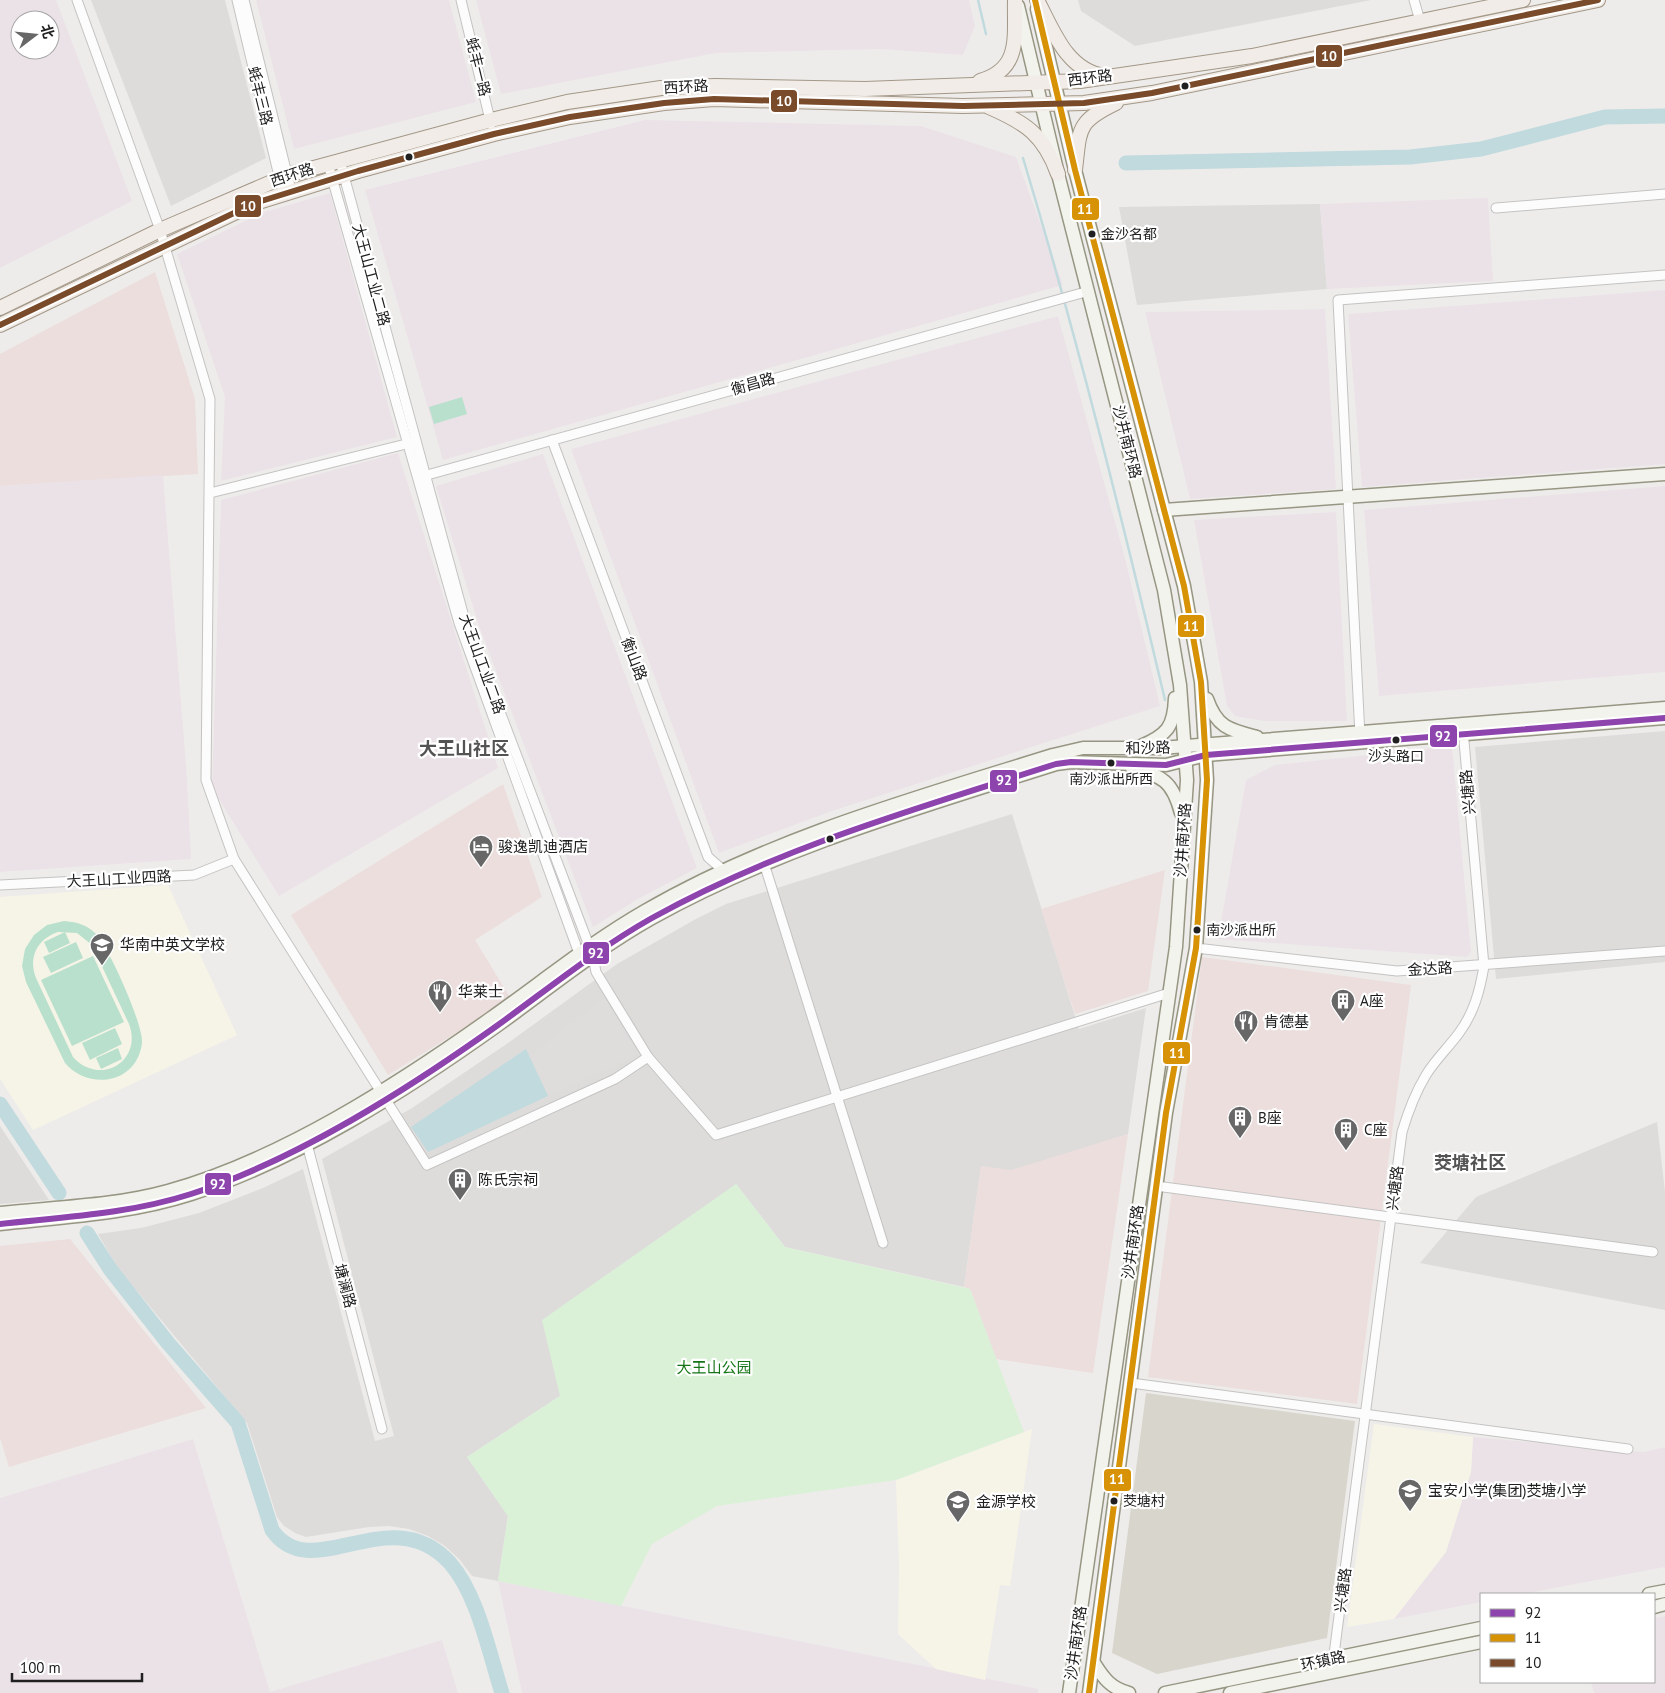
<svg xmlns="http://www.w3.org/2000/svg" width="1665" height="1693" font-family="'PT Sans','Noto Sans SC',sans-serif">
  <rect width="100%" height="100%" fill="#eeecea"/>
  <g fill="#dddcdb">
    <polygon points="91,0 225,0 266,158 171,206"/>
    <polygon points="1078,0 1371,0 1135,46 1081,11"/>
    <polygon points="1320,204 1327,289 1137,305 1119,207"/>
    <polygon points="1665,731 1665,962 1496,979 1475,747"/>
    <polygon points="1012,814 1079,1029 1146,1008 1128,1134 1011,1171 981,1166 964,1287 785,1247 736,1184 560,1396 467,1457 508,1516 498,1581 472,1576 460,1560 445,1546 428,1536 409,1529 389,1526 369,1527 306,1537 295,1533 284,1526 277,1517 247,1423 117,1267 98,1234 141,1228 199,1213 263,1188 303,1169 375,1441 394,1436 322,1159 412,1108 508,1043 617,964 694,920 726,904"/>
    <polygon points="1657,1122 1665,1192 1665,1310 1420,1263 1476,1197"/>
    <polygon points="0,1126 49,1200 0,1204"/>
  </g>
  <g fill="#ebdedd">
    <polygon points="155,272 195,399 198,474 0,486 0,354"/>
    <polygon points="503,784 542,897 475,940 511,999 388,1075 291,915"/>
    <polygon points="1165,870 1148,991 1075,1014 1041,909"/>
    <polygon points="1202,957 1411,985 1357,1404 1148,1377"/>
    <polygon points="1128,1134 1093,1373 996,1359 970,1289 964,1287 981,1166 1011,1170"/>
    <polygon points="70,1239 206,1408 9,1467 0,1438 0,1246"/>
  </g>
  <g fill="#ebe2e8" fill-rule="evenodd">
    <path d="M0,0H56L132,201L0,268ZM20,20H50V50H20Z"/>
    <polygon points="256,0 449,0 476,102 294,149"/>
    <polygon points="476,0 969,0 975,26 963,55 880,49 716,53 501,94"/>
    <polygon points="645,120 921,126 1016,157 1063,285 443,460 365,190"/>
    <polygon points="330,193 397,437 221,481 225,397 177,254 264,212"/>
    <polygon points="1488,198 1493,281 1327,289 1320,204"/>
    <polygon points="1665,290 1665,464 1362,487 1348,314"/>
    <polygon points="1325,309 1336,489 1190,499 1145,312"/>
    <polygon points="1058,316 1125,558 1160,706 832,811 719,853 571,449"/>
    <polygon points="398,453 498,768 279,896 212,788 221,500"/>
    <polygon points="543,454 697,868 638,899 593,927 479,626 436,486"/>
    <polygon points="163,475 187,778 191,859 0,872 0,486"/>
    <polygon points="1665,486 1665,672 1379,696 1364,510"/>
    <polygon points="1336,512 1347,721 1263,721 1235,716 1227,706 1194,520"/>
    <polygon points="1452,746 1471,952 1467,957 1218,939 1246,780 1275,765"/>
    <polygon points="1473,1437 1644,1452 1665,1447 1665,1567 1523,1594 1481,1594 1481,1602 1394,1619 1446,1552 1471,1472"/>
    <polygon points="193,1439 270,1692 442,1640 458,1693 0,1693 0,1498"/>
    <polygon points="498,1581 1038,1689 1038,1693 522,1693"/>
    <polygon points="1665,1616 1665,1693 1594,1693 1591,1682 1654,1682 1654,1618"/>
  </g>
  <g fill="#f6f4e7">
    <polygon points="168,885 237,1035 33,1130 0,1079 0,897"/>
    <polygon points="1374,1424 1473,1437 1471,1472 1446,1552 1394,1619 1347,1627"/>
    <polygon points="1032,1429 1010,1586 1000,1585 985,1680 936,1669 898,1634 899,1565 896,1480"/>
  </g>
  <polygon fill="#d7d5cc" points="1146,1393 1355,1421 1327,1638 1157,1674 1112,1653"/>
  <polygon fill="#daf1d8" points="736,1184 785,1247 970,1289 1024,1432 896,1480 717,1506 652,1544 621,1606 498,1581 508,1516 467,1457 560,1396 542,1320"/>
  <g fill="#b9e0cd" fill-rule="evenodd">
    <polygon points="462,397 467,414 434,424 429,407"/>
    <path d="M64,921C75,922 86,924 95,933C108,945 144,1026 142,1043C137,1084 89,1091 65,1063L26,982L22,966L25,949L34,935L47,925ZM58,932L77,933L92,945L129,1024C143,1061 100,1087 73,1057L36,978C28,958 37,939 58,932Z"/>
    <polygon points="65,932 70,943 49,953 44,942"/>
    <polygon points="76,942 83,958 51,973 43,957"/>
    <polygon points="93,956 124,1022 72,1046 41,980"/>
    <polygon points="115,1028 122,1044 90,1060 82,1043"/>
    <polygon points="118,1048 122,1059 101,1069 96,1058"/>
  </g>
  <polygon fill="#dedddc" points="604,997 639,1054 548,1096 529,1056"/>
  <polygon fill="#c0dade" points="526,1049 548,1096 428,1152 411,1127"/>
  <g fill="none" stroke-linecap="round" stroke-linejoin="round">
    <g stroke="#c0dade" stroke-width="2.5">
      <polyline points="978,0 986,34"/>
      <path d="M1023,158C1077,337 1122,518 1165,700"/>
    </g>
    <g stroke="#c0dade" stroke-width="15">
      <polyline points="1126,163 1410,157 1481,149 1605,117 1665,116"/>
      <polyline points="0,1104 59,1193"/>
      <path d="M87,1233L110,1269L168,1343L238,1423L272,1530C312,1588 390,1497 450,1563C478,1595 489,1653 502,1693"/>
    </g>
    <defs>
      <g id="street">
        <polyline points="77,0 160,230 210,399 206,780 234,859 427,1165 615,1079 648,1057"/>
        <polyline points="237,0 283,193"/>
        <polyline points="244,0 291,190"/>
        <polyline points="461,0 491,124"/>
        <polyline points="1414,0 1420,21"/>
        <polyline points="340,161 464,617 593,956 596,972 648,1057 716,1135 1169,993"/>
        <polyline points="328,164 459,623 581,959"/>
        <polyline points="1496,208 1665,194"/>
        <polyline points="552,440 708,857 724,871"/>
        <polyline points="420,477 1089,291"/>
        <polyline points="210,493 414,442"/>
        <polyline points="1360,736 1338,300 1665,275"/>
        <polyline points="763,860 883,1243"/>
        <polyline points="0,885 194,875 234,859"/>
        <polyline points="1196,948 1397,971 1665,951"/>
        <polyline points="307,1144 382,1429"/>
        <polyline points="1156,1186 1653,1252"/>
        <polyline points="1131,1383 1628,1449"/>
        <path d="M1333,1662L1402,1132C1408,1112 1415,1093 1426,1075C1435,1060 1448,1048 1459,1033C1474,1013 1480,990 1484,966L1463,730"/>
      </g>
      <g id="secondary">
        <polyline points="1018,6 1058,174 1164,590 1180,685 1187,780 1176,947 1069,1693"/>
        <polyline points="1037,9 1075,170 1184,586 1201,682 1207,780 1196,948 1166,1113 1089,1693"/>
        <polyline points="1164,510 1665,474"/>
        <path d="M1207,699C1217,728 1230,730 1257,737"/>
        <path d="M1141,746C1167,735 1174,727 1175,698"/>
        <path d="M1132,768C1163,777 1172,780 1181,813"/>
        <path d="M0,1213C56,1207 114,1206 168,1191C280,1160 397,1085 491,1018C542,982 591,942 645,911C771,838 915,798 1053,755L1083,748H1161L1665,708"/>
        <path d="M0,1224C64,1217 129,1214 191,1194C297,1160 407,1090 498,1025C548,989 597,949 652,918C778,848 918,808 1056,764L1071,762L1166,765L1206,755L1665,718"/>
        <polyline points="1649,1594 1665,1591"/>
        <polyline points="1654,1607 1665,1604"/>
        <path d="M1094,1663C1104,1679 1111,1688 1129,1693"/>
        <polyline points="1165,1693 1481,1628"/>
        <polyline points="1230,1693 1481,1642"/>
      </g>
      <g id="primary">
        <path d="M1037,0C1053,30 1066,70 1104,76"/>
        <path d="M980,81C1022,69 1014,36 1015,0"/>
        <path d="M989,107C1026,123 1044,135 1058,174"/>
        <path d="M1075,170C1080,129 1076,122 1116,103"/>
        <polyline points="0,308 160,230 288,175 491,120 567,102 661,88 715,86 865,89 1080,81 1252,56 1523,0"/>
        <polyline points="0,325 255,203 358,171 494,134 570,117 664,103 714,99 963,106 1084,103 1152,93 1598,0"/>
      </g>
    </defs>
    <use href="#street" stroke="#c4c3c2" stroke-width="11"/>
    <use href="#secondary" stroke="#979683" stroke-width="15"/>
    <use href="#primary" stroke="#a39888" stroke-width="16"/>
    <use href="#street" stroke="#fcfcfc" stroke-width="9"/>
    <use href="#secondary" stroke="#f3f3ed" stroke-width="12"/>
    <use href="#primary" stroke="#f1ece7" stroke-width="14"/>
    <defs>
      <path id="bus-1" d="M0,1224C64,1217 129,1214 191,1194C297,1160 407,1090 498,1025C548,989 597,949 652,918C778,848 918,808 1056,764L1071,762L1166,765L1206,755L1665,718"/>
      <polyline id="bus-2" points="1035,0 1075,170 1184,586 1201,682 1207,780 1196,948 1166,1113 1089,1693"/>
      <polyline id="bus-3" points="0,325 255,203 358,171 494,134 570,117 664,103 714,99 963,106 1084,103 1152,93 1598,0"/>
    </defs>
    <use href="#bus-1" stroke="#fff" stroke-width="10"/>
    <use href="#bus-2" stroke="#fff" stroke-width="10"/>
    <use href="#bus-3" stroke="#fff" stroke-width="10"/>
    <use href="#bus-1" stroke="#8e44ad" stroke-width="6"/>
    <use href="#bus-2" stroke="#d79205" stroke-width="6"/>
    <use href="#bus-3" stroke="#7a4b2a" stroke-width="6"/>
  </g>
  <defs>
    <symbol id="hotel-pin" viewBox="-11 -11 22 30"><path d="M0 17L-7.5 6A9.5 9.5 0 1 1 7.5 6Z" fill="#686767" stroke="#fff"/><path d="M-6-4.5h1.5V1H6V5H4.5V3h-9V5H-6ZM-4 0a1.8 1.8 0 1 1 3.6 0ZM.5 0V-2.5h3Q6-2.5 6 0Z" fill="#fff"/></symbol>
    <symbol id="school-pin" viewBox="-11 -11 22 30"><path d="M0 17L-7.5 6A9.5 9.5 0 1 1 7.5 6Z" fill="#686767" stroke="#fff"/><path d="M0-5L7-2L0 1L-7-2ZM-4 1L0 2.5L4 1V4Q0 6-4 4Z" fill="#fff"/></symbol>
    <symbol id="restaurant-pin" viewBox="-11 -11 22 30"><path d="M0 17L-7.5 6A9.5 9.5 0 1 1 7.5 6Z" fill="#686767" stroke="#fff"/><path d="M-5-6h1v4h1v-4h1v4h1v-4h1v5L-1.5 .5V6h-2V.5L-5-1ZM5-6V6H3V1.5H1.5Q1.5-4 5-6Z" fill="#fff"/></symbol>
    <symbol id="building-pin" viewBox="-11 -11 22 30"><path d="M0 17L-7.5 6A9.5 9.5 0 1 1 7.5 6Z" fill="#686767" stroke="#fff"/><path d="M-4-6H4V6H1V3H-1V6H-4ZM-2.5-4.3h1.7v1.8h-1.7ZM.8-4.3h1.7v1.8H.8ZM-2.5-1h1.7V.8h-1.7ZM.8-1h1.7V.8H.8Z" fill="#fff"/></symbol>
  </defs>
  <g fill-rule="evenodd">
    <use href="#hotel-pin" x="467" y="833" width="28" height="38"/>
    <use href="#school-pin" x="88" y="931" width="28" height="38"/>
    <use href="#restaurant-pin" x="426" y="978" width="28" height="38"/>
    <use href="#building-pin" x="1329" y="987" width="28" height="38"/>
    <use href="#restaurant-pin" x="1232" y="1008" width="28" height="38"/>
    <use href="#building-pin" x="1226" y="1104" width="28" height="38"/>
    <use href="#building-pin" x="1332" y="1116" width="28" height="38"/>
    <use href="#building-pin" x="446" y="1166" width="28" height="38"/>
    <use href="#school-pin" x="1396" y="1477" width="28" height="38"/>
    <use href="#school-pin" x="944" y="1488" width="28" height="38"/>
  </g>
  <g fill="#202020" stroke="#fff" stroke-width="2">
    <circle cx="1185" cy="86" r="4.5"/>
    <circle cx="409" cy="157" r="4.5"/>
    <circle cx="1092" cy="234" r="4.5"/>
    <circle cx="1396" cy="740" r="4.5"/>
    <circle cx="1111" cy="763" r="4.5"/>
    <circle cx="830" cy="839" r="4.5"/>
    <circle cx="1197" cy="930" r="4.5"/>
    <circle cx="1114" cy="1501" r="4.5"/>
  </g>
  <g text-anchor="middle" stroke-width="4.5" stroke-linejoin="round" paint-order="stroke">
    <g font-size="14" fill="#202020" stroke="#fff" text-anchor="start">
      <text x="1101" y="239">金沙名都</text>
      <text x="1396" y="761" text-anchor="middle">沙头路口</text>
      <text x="1111" y="784" text-anchor="middle">南沙派出所西</text>
      <text x="1206" y="935">南沙派出所</text>
      <text x="1123" y="1506">茭塘村</text>
    </g>
    <g font-size="15" fill="#202020" stroke="#fff">
      <text transform="translate(478 67) rotate(76)" y="5">蚝丰一路</text>
      <text transform="translate(1090 78) rotate(-7)" y="5">西环路</text>
      <text transform="translate(686 87) rotate(-3)" y="5">西环路</text>
      <text transform="translate(260 96) rotate(76)" y="5">蚝丰三路</text>
      <text transform="translate(292 175) rotate(-18)" y="5">西环路</text>
      <text transform="translate(371 275) rotate(75)" y="5">大王山工业二路</text>
      <text transform="translate(753 384) rotate(-16)" y="5">衡昌路</text>
      <text transform="translate(1127 442) rotate(76)" y="5">沙井南环路</text>
      <text transform="translate(634 659) rotate(69)" y="5">衡山路</text>
      <text transform="translate(482 664) rotate(70)" y="5">大王山工业二路</text>
      <text transform="translate(1148 748) rotate(-1)" y="5">和沙路</text>
      <text transform="translate(1468 792) rotate(-95)" y="5">兴塘路</text>
      <text transform="translate(1183 840) rotate(-86)" y="5">沙井南环路</text>
      <text transform="translate(119 879) rotate(-3)" y="5">大王山工业四路</text>
      <text transform="translate(1430 969) rotate(-3)" y="5">金达路</text>
      <text transform="translate(1395 1188) rotate(-83)" y="5">兴塘路</text>
      <text transform="translate(1133 1242) rotate(-82)" y="5">沙井南环路</text>
      <text transform="translate(345 1286) rotate(75)" y="5">塘澜路</text>
      <text transform="translate(1343 1590) rotate(-83)" y="5">兴塘路</text>
      <text transform="translate(1076 1643) rotate(-82)" y="5">沙井南环路</text>
      <text transform="translate(1323 1661) rotate(-12)" y="5">环镇路</text>
    </g>
    <g font-size="15" fill="#202020" stroke="#fff" text-anchor="start">
      <text x="498" y="852">骏逸凯迪酒店</text>
      <text x="120" y="950">华南中英文学校</text>
      <text x="458" y="997">华莱士</text>
      <text x="1360" y="1006">A座</text>
      <text x="1264" y="1027">肯德基</text>
      <text x="1258" y="1123">B座</text>
      <text x="1364" y="1135">C座</text>
      <text x="478" y="1185">陈氏宗祠</text>
      <text x="1428" y="1496">宝安小学(集团)茭塘小学</text>
      <text x="976" y="1507">金源学校</text>
    </g>
    <g font-size="15" fill="#167617" stroke="#fff">
      <text x="714" y="1373">大王山公园</text>
    </g>
    <g font-size="18" font-weight="bold" fill="#535353" stroke="#fff">
      <text x="464" y="755">大王山社区</text>
      <text x="1470" y="1169">茭塘社区</text>
    </g>
  </g>
  <g stroke="#fff" stroke-width="2">
    <rect x="1315" y="44" width="28" height="24" rx="5" fill="#7a4b2a"/>
    <rect x="770" y="89" width="28" height="24" rx="5" fill="#7a4b2a"/>
    <rect x="234" y="194" width="28" height="24" rx="5" fill="#7a4b2a"/>
    <rect x="1071" y="197" width="29" height="24" rx="5" fill="#d79205"/>
    <rect x="1177" y="614" width="28" height="24" rx="5" fill="#d79205"/>
    <rect x="1429" y="724" width="29" height="24" rx="5" fill="#8e44ad"/>
    <rect x="989" y="769" width="29" height="24" rx="5" fill="#8e44ad"/>
    <rect x="582" y="941" width="28" height="24" rx="5" fill="#8e44ad"/>
    <rect x="1162" y="1041" width="29" height="24" rx="5" fill="#d79205"/>
    <rect x="204" y="1172" width="28" height="24" rx="5" fill="#8e44ad"/>
    <rect x="1103" y="1468" width="29" height="24" rx="5" fill="#d79205"/>
  </g>
  <g font-size="14" text-anchor="middle" font-weight="bold" fill="#fff">
    <text x="1329" y="61">10</text>
    <text x="784" y="106">10</text>
    <text x="248" y="211">10</text>
    <text x="1085" y="214">11</text>
    <text x="1191" y="631">11</text>
    <text x="1443" y="741">92</text>
    <text x="1004" y="785">92</text>
    <text x="596" y="958">92</text>
    <text x="1177" y="1058">11</text>
    <text x="218" y="1189">92</text>
    <text x="1117" y="1484">11</text>
  </g>
  <rect x="1480" y="1593" width="175" height="90" fill="#ffffff" stroke="#a6a6a6"/>
  <rect x="1490" y="1609" width="25" height="8" fill="#8e44ad" stroke="#a6a6a6"/>
  <text x="1525" y="1618" font-size="15" fill="#202020">92</text>
  <rect x="1490" y="1634" width="25" height="8" fill="#d79205" stroke="#a6a6a6"/>
  <text x="1525" y="1643" font-size="15" fill="#202020">11</text>
  <rect x="1490" y="1659" width="25" height="8" fill="#7a4b2a" stroke="#a6a6a6"/>
  <text x="1525" y="1668" font-size="15" fill="#202020">10</text>
  <g transform="translate(35 35) rotate(74)"><circle r="24" fill="#ffffff" stroke="#a6a6a6"/>
  <path d="M0-4L9 19L0 12L-9 19Z" fill="#686767"/>
  <text y="-8" font-size="14" font-weight="bold" text-anchor="middle" fill="#202020">北</text>
  </g>
  <path d="M12 1673v8h130v-8" fill="none" stroke="#202020" stroke-width="2.5"/>
  <text x="20" y="1673" font-size="15" fill="#202020" stroke="#ffffff" stroke-width="4" paint-order="stroke">100 m</text>
</svg>
